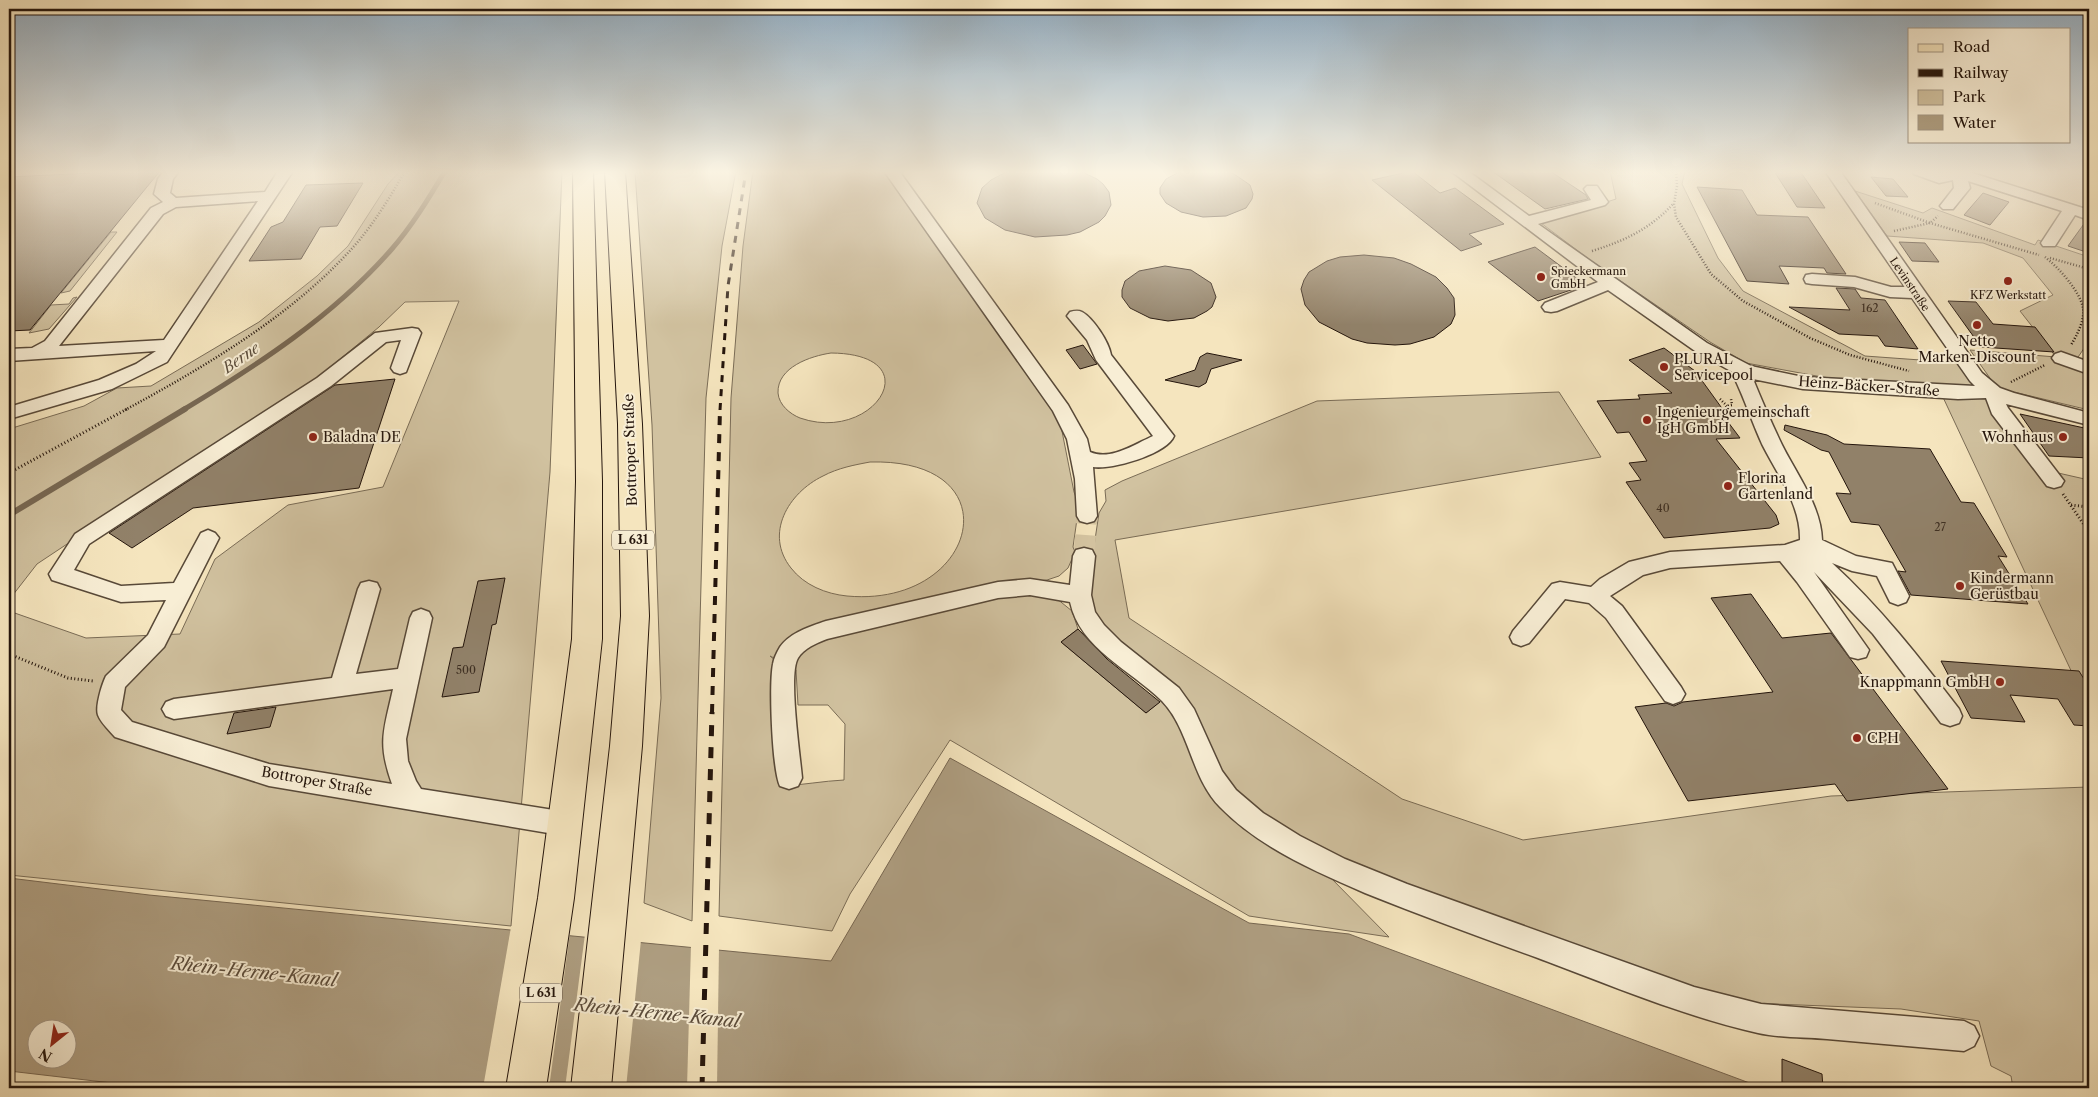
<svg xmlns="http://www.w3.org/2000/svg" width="2098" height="1097" font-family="'Libre Caslon Text',serif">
  <rect width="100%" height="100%" fill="#f5e5be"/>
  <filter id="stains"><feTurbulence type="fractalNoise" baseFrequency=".004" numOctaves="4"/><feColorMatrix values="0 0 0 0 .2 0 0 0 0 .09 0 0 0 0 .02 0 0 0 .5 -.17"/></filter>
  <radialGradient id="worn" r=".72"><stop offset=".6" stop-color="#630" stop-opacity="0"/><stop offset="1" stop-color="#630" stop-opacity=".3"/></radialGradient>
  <g fill="#d1c2a0" stroke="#7a6c56" fill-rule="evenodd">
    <polygon points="400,171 562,171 550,472 511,926 9,875 9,611 86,638 180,634 215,559 288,505 383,487 459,301 405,302 379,327 317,378 37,564 9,600 9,429 84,406 117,388 151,386 259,322 317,276 348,246 388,184"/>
    <polygon points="635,171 736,171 722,246 706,398 692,921 644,903 661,698 652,425"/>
    <path d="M753,171H886L1059,416L1074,492L1079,505L1073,547L1075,552L1068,568L1059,576L1047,580L998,586L866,618L812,627L790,640L776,659L770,656L777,662L781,786C803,785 823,781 844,780L845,724L828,705H798L796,670L791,664L796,651L816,638L959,601L1017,591L1051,594L1072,611L1078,629L1061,642L1146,713L1163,699L1176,713L1192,752L1223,800L1258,828L1329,876L1389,937L1249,916L950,740L850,894L832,931L719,916L731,398L743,246ZM831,353C932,354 874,444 800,418C790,414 779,405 778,393C777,367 811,356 831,353ZM870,462C1016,458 978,608 847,596C826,594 804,585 791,568C764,534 788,493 823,476C838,468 854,465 870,462Z"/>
    <polygon points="1610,171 1685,171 1682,184 1718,258 1743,291 1865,356 1962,363 1987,391 1913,387 1822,377 1746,363 1710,342 1590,260 1541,223 1616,199"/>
    <polygon points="1855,191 1923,213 1932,208 2035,245 2038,240 2089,257 2089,341 2072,366 2089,374 2089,410 1997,388 1970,350 2056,357 2020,311 2053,295 2023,258 1983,243 1887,236"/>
    <polygon points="111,232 117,232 70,291 61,293"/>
    <polygon points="77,297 49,329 29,333 51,305 69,304 73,298"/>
    <polygon points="1559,392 1601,457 1115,540 1129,618 1402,799 1523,840 1831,796 2089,787 2089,1088 2013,1088 2011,1076 1991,1066 1979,1021 1901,1009 1749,1003 1662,978 1555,941 1305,845 1234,796 1208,750 1120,642 1094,615 1089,598 1093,553 1099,513 1106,501 1105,490 1122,481 1317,401"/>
    <polygon points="1941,393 1990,393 2045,470 2089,480 2089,709"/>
  </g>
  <path fill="#ae9e81" stroke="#776752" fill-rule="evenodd" d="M950,758L1249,923L1349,934L1763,1088H155L9,1071V878L149,895L831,961ZM38,1030H68V1060H38Z"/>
  <g fill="#f5e5be">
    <polygon points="511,927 570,933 549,1088 483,1088"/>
    <polygon points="585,934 641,940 626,1088 565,1088"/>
    <polygon points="691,945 719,947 717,1088 687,1088"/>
  </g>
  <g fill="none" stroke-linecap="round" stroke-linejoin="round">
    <path stroke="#776752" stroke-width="5" d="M183,410C258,365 333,316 391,250C412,226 429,198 445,171"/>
    <polyline stroke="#776752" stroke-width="6" points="9,515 185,409"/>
  </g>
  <g fill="#918169" stroke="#24150c">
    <polygon points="133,171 160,171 30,330 9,331 9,177"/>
    <polygon points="1008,171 1080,171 1097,179 1103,184 1109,192 1111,205 1105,216 1099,222 1080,232 1067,235 1035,237 1005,230 985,218 977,203 982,188 991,180"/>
    <polygon points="1181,171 1225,171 1234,174 1250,185 1253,194 1252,199 1246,208 1226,216 1203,217 1181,212 1166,203 1160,194 1160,188 1166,179"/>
    <polygon points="1412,171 1440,193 1455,188 1504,224 1469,234 1482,244 1461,251 1372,180"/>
    <polygon points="1492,171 1550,171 1586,195 1588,199 1545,209"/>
    <polygon points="1774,171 1800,171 1825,208 1797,207"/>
    <polygon points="1871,177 1893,179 1908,197 1886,196"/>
    <polygon points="363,183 337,226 320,227 301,259 249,261 271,227 283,222 306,185"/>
    <polygon points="1697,187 1742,190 1757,215 1808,217 1846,274 1827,273 1824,268 1779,266 1789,284 1747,281"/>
    <polygon points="1983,193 2009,202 1990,225 1964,215"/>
    <polygon points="2086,221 2089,222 2089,253 2068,246"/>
    <polygon points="1899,242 1925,243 1939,262 1912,261"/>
    <polygon points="1535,247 1574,276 1586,285 1538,301 1488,262"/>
    <polygon points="1364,255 1394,258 1411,264 1436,277 1447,288 1454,298 1455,315 1451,324 1434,337 1410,344 1395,345 1367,343 1352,339 1319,322 1305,305 1301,289 1304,280 1309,272 1327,261 1340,257"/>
    <polygon points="1165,266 1191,270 1211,283 1216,297 1212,307 1207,311 1194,318 1168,321 1150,318 1130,308 1122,297 1122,290 1125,281 1139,271"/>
    <polygon points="1836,288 1855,289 1861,298 1885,300 1918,349 1885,346 1878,336 1839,334 1789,307 1850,310"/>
    <polygon points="1948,301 1976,302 1993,324 2035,327 2054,352 1981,347"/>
    <polygon points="1083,345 1097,364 1080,369 1066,350"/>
    <polygon points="1664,348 1695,371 1729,418 1725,418 1740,438 1716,439 1776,515 1779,524 1770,528 1664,538 1626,482 1641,480 1629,463 1647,461 1629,432 1617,433 1597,401 1640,399 1638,395 1672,393 1629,360"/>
    <polygon points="1207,353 1242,360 1211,369 1206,383 1199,387 1165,380 1195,370 1200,357"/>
    <polygon points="395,379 359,488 193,508 132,548 109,533 335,385"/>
    <polygon points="2020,414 2089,429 2089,458 2049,456"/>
    <polygon points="1785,425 1827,435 1844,444 1930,449 1961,502 1974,503 2007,557 1998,556 2028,604 1911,595 1898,571 1906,572 1879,525 1851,522 1836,493 1851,494 1829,452 1821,450 1784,430"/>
    <polygon points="505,578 496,624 492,625 479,692 442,697 453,648 463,647 478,581"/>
    <polygon points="1751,594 1782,638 1831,633 1948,789 1847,801 1835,784 1688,801 1635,707 1666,703 1674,706 1683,702 1773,692 1711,598"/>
    <polygon points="1078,629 1107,659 1160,702 1146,713 1061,642"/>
    <polygon points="1941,661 2079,671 2089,687 2089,726 2074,725 2058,699 2010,695 2025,722 1971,718"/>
    <polygon points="276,707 270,727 227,734 234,713"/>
    <polygon points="1782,1059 1822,1074 1823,1088 1782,1088"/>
  </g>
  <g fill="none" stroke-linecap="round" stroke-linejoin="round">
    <polyline stroke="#d6c6a3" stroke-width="21" stroke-dasharray="21 11" stroke-linecap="butt" points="1084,556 1087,516"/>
    <defs>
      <g id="minor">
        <path d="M164,171H179L173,179L170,193L176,198L265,192L278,171H293L167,362L112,389L9,419V407L99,380L136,364L156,351L9,361V349L32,348L45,341L151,208L163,202L154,194L158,179ZM258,201L164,340L59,346L163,214L176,207Z"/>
        <path d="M884,171H899L1068,405L1087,439L1090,452C1111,461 1135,444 1153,436L1096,360L1087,340L1067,316L1070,312C1074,311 1078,310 1082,312C1093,318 1109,342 1111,355L1174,436C1167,454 1112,470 1093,467L1097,516L1094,521L1087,523L1080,521L1077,516L1075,479L1067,439L1053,411Z"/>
        <path d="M1451,171H1468L1529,216L1591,200L1584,189L1587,186H1597L1608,202L1605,205L1538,224L1707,343L1751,366L1803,377L1975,386L1970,381L1912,298L1890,297L1854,287L1812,284L1806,283L1804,279L1806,275L1812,274L1855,277L1891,287H1905L1825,171H1840L1982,373L2000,388L2014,393L2089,413V425L2006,404L2008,408L2064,481L2061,486L2054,488L2047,486L1992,414L1986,398L1958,399L1803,389L1753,379C1762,401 1772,424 1782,445C1797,475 1821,506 1822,540L1856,556L1892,563L1909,596L1906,602L1898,605L1890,602L1877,576L1852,571L1832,563C1880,607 1919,657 1959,709L1962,716L1959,723L1950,726L1941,723L1873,634L1814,572L1869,650L1866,657L1858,659L1850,657L1797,582L1780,561L1670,568L1643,575L1610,596L1622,606L1681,687L1685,694L1681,701L1673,704L1665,701L1606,618L1589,603L1565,599L1529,643L1521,646L1513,643L1510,637L1513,631L1552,584L1560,582L1591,587L1600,579L1629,562L1670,552L1785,545L1800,540C1801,505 1777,474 1762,444C1752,422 1745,400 1735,379L1736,374L1695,351L1608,290L1557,311L1551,312L1545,311L1542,307L1545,303L1598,282Z"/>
        <polygon points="1912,171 1934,171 1940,173 1966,171 2089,210 2089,220 2075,215 2055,246 2043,246 2041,243 2062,211 1968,181 1970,188 1953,209 1943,209 1940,206 1954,188 1953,180 1939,183 1914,174"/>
        <path d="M412,328L418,329L421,333L406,372L400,374L394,372L391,368L401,340L386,342L331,386L89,544L74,570L121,586L174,583L201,533L208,530L215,533L219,538L164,647L125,687L121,710L132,722L269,764L392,784C377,742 384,730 393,689L174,719L166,716L162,709L166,702L174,699L332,678L358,589L361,583L369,581L377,583L380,589L356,674L398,669L410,618L413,612L421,609L429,612L432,618L406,739L408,761L416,781L421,789L566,812L575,816L579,824L575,832L566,836L269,786L115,737C110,731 101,723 98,715C95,707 102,684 106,676L148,635L166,600L121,602L52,580L49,574L75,534L317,378L375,333Z"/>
        <polygon points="2061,352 2089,362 2089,374 2055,362 2052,358 2055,354"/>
        <path d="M1084,548L1092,550L1095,556L1091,595L1095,612L1104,625L1121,642L1179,688L1194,709L1222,771L1236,790L1263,813L1300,836L1345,859L1407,884L1694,987L1761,1004L1964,1021L1974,1026L1979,1036L1974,1046L1964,1051C1918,1047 1873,1043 1827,1039C1805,1037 1780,1038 1758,1033C1683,1016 1610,985 1538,958C1480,937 1422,916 1365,893C1314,871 1259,847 1220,807C1191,778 1190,730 1162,701C1131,670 1080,649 1070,602L1030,595L998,598L827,639C817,643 804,648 798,658C788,674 800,755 802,778L798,786L789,789L780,786C772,769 769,684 773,664C774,658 777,652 780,647C791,632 809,627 826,621L998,582L1030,579L1070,585L1073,556L1076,550Z"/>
      </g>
      <g id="major">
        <polygon points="573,171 593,171 602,481 602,639 574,898 546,1088 506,1088 538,898 572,639 576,481"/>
        <polygon points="605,171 625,171 642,424 649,616 642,746 611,1088 571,1088 610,746 621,616 618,424"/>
      </g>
    </defs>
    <use href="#minor" stroke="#584938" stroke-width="3"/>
    <use href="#major" stroke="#24150c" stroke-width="2"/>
    <g stroke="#24150c" stroke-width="2.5" stroke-dasharray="1 2" stroke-linecap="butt">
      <polyline points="1676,171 1677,186 1674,204 1676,217 1711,274 1743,301 1810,338 1850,355 1909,371"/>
      <polyline points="1875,203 1930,223 1938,216"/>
      <polyline points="1894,231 1930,223 2039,255"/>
      <path d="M1592,251C1624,241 1650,229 1673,204"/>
      <path d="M2045,257C2058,267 2080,291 2083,308C2085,320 2077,335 2071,345"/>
      <polyline points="2050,258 2089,269"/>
      <polyline points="2011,382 2045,365"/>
      <polyline points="1720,399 1727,406"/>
      <path d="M125,410C208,365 300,311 361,238C378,217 392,194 405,171"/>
      <polyline points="1724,410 1727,406 1732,405 1731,399"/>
    </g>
    <g stroke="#24150c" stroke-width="3" stroke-dasharray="1 2.5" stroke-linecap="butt">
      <polyline points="9,473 127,409"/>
      <polyline points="2063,494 2089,532"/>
      <polyline points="2071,505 2089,507"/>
      <polyline points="9,654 68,678 93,681"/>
    </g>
    <use href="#minor" fill="#f8eed5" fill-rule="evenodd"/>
    <use href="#major" fill="#f5e5be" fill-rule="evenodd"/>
    <polyline stroke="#24150c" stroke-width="3" stroke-dasharray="7 7" stroke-linecap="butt" points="720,410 728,286 746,171"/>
    <polyline stroke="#24150c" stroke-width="4" stroke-dasharray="9 9" stroke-linecap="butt" points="712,713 720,409"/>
    <polyline stroke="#24150c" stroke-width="5" stroke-dasharray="11 11" stroke-linecap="butt" points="702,1088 712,712"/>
  </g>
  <linearGradient id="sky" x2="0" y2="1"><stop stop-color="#91abbf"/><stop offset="0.53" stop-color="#faf3e2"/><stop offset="1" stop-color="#faf3e2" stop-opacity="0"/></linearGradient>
  <rect width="2098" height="325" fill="url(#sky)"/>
  <g fill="#8f2418" stroke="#f8eed5" stroke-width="2">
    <circle cx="1541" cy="277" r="5"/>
    <circle cx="2008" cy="281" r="5"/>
    <circle cx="1977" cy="325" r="5"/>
    <circle cx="1664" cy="367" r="5"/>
    <circle cx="1647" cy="420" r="5"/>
    <circle cx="313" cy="437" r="5"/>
    <circle cx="2063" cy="437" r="5"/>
    <circle cx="1728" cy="486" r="5"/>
    <circle cx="1960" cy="586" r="5"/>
    <circle cx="2000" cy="682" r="5"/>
    <circle cx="1857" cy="738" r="5"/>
  </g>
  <g text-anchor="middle" stroke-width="4" stroke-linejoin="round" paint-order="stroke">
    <g font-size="11" fill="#24150c" stroke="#f8eed5" text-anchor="start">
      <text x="1551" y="275">Spieckermann<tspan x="1551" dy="13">GmbH</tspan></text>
      <text x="2008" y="299" text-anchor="middle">KFZ Werkstatt</text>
    </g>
    <g font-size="11" fill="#24150c" stroke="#f8eed5">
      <text transform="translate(1910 284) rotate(56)" y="4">Levinstraße</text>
    </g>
    <g font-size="11" fill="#3f3023">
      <text x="1870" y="312">162</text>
      <text x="1663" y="512">40</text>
      <text x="1940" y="531">27</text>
      <text x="466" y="674">500</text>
    </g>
    <g fill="#f8eed5" stroke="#645648" stroke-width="1">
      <rect x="612" y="530.5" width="42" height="19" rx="4"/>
      <rect x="520" y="983.5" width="42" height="19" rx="4"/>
    </g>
    <g font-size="12" font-weight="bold" fill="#24150c">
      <text x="633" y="544">L 631</text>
      <text x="541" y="997">L 631</text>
    </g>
    <g font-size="14" fill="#24150c" stroke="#f8eed5" text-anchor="start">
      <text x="1977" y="346" text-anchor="middle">Netto<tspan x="1977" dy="16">Marken-Discount</tspan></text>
      <text x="1674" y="364">PLURAL<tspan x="1674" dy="16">Servicepool</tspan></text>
      <text x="1657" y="417">Ingenieurgemeinschaft<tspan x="1657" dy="16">IgH GmbH</tspan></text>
      <text x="323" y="442">Baladna DE</text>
      <text x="2053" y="442" text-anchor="end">Wohnhaus</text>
      <text x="1738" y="483">Florina<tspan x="1738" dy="16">Gartenland</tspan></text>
      <text x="1970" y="583">Kindermann<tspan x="1970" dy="16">Gerüstbau</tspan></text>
      <text x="1990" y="687" text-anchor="end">Knappmann GmbH</text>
      <text x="1867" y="743">CPH</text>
    </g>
    <g font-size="14" fill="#24150c" stroke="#f8eed5">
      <text transform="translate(1869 386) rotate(4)" y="5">Heinz-Bäcker-Straße</text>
      <text transform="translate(630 450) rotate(-92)" y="5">Bottroper Straße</text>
      <text transform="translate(317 781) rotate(10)" y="5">Bottroper Straße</text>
    </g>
    <g font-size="15" font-style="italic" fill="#5b4c3b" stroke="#f8eed5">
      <text transform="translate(241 358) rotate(-35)" y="5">Berne</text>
    </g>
    <g font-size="18" font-style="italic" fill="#5b4c3b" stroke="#f8eed5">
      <text transform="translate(254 972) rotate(6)" y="6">Rhein-Herne-Kanal</text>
      <text transform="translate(657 1013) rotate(6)" y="6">Rhein-Herne-Kanal</text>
    </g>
  </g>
  <rect width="2098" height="1097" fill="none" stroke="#f5e5be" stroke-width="30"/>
  <rect x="10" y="10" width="2078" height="1077" fill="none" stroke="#24150c" stroke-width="2.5"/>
  <rect x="15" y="15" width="2068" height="1067" fill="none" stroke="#24150c"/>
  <rect x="1908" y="28" width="162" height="115" fill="#f8eed5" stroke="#a39785"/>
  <rect x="1918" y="44" width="25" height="8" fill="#f5e5be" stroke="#a39785"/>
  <text x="1953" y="52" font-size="15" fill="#24150c">Road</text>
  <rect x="1918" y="69" width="25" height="8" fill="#24150c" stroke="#a39785"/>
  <text x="1953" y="78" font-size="15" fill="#24150c">Railway</text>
  <rect x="1918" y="90" width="25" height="15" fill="#d1c2a0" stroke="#a39785"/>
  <text x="1953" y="102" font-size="15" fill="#24150c">Park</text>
  <rect x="1918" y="115" width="25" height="15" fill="#ae9e81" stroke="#a39785"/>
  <text x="1953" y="128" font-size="15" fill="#24150c">Water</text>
  <g transform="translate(52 1044) rotate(210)"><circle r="24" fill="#f8eed5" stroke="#a39785"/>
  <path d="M0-4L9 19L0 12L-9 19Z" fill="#8f2418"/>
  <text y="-8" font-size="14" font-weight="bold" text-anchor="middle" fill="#24150c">N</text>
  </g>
  <rect width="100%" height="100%" filter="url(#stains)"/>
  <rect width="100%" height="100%" fill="url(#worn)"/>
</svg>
